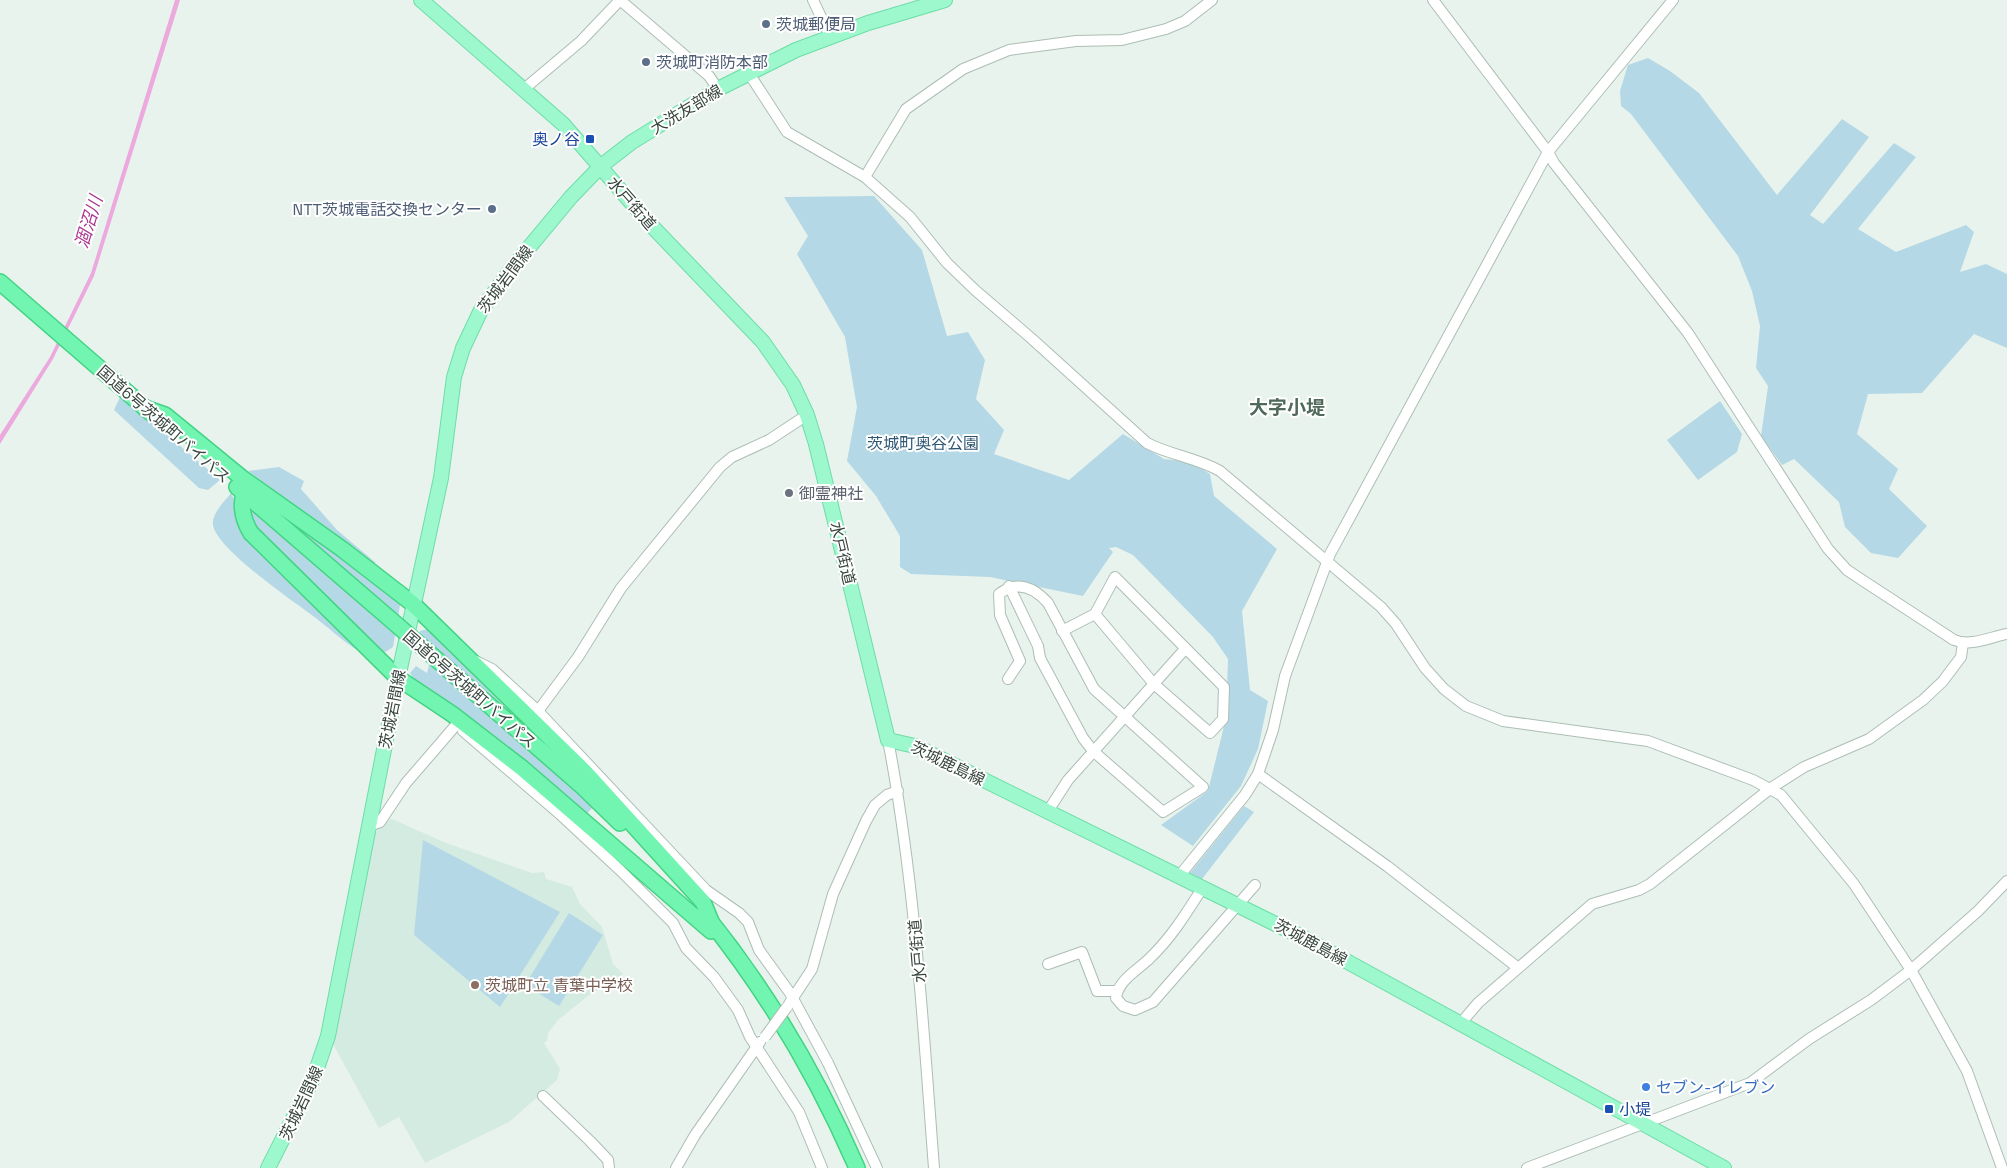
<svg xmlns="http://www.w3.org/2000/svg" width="2007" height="1168" font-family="'Space Grotesk','Noto Sans JP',sans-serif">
  <rect width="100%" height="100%" fill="#e9f3ee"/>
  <polygon fill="#d3ebe0" points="392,819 446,843 532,873 544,872 546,879 572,887 580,904 602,927 613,964 623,974 588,996 558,1020 548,1033 547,1041 544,1043 560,1069 557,1080 509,1122 425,1163 399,1117 379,1128 333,1044 374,836 384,821"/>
  <g fill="#b4d8e5">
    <polygon points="1648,58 1670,71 1699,93 1777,195 1842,119 1869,137 1810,215 1823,224 1894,143 1916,157 1858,229 1896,252 1966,225 1974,232 1960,272 1986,264 2007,274 2007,348 1974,334 1922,393 1868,394 1857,434 1898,469 1889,489 1927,526 1898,558 1871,553 1845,527 1839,502 1794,459 1782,465 1761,436 1768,386 1756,368 1760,326 1752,291 1738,256 1631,114 1621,106 1620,91 1628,65"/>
    <polygon points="874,196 922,250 947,336 968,332 985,360 976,399 1004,430 994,454 1069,480 1123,434 1164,459 1190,462 1210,474 1214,496 1277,549 1242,611 1250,690 1268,701 1258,749 1241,786 1193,846 1161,825 1208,791 1226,718 1228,659 1213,637 1133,555 1116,547 1109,548 1113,552 1083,596 990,577 911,574 900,567 900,536 876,496 847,461 857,407 845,337 797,254 808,236 784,197"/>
    <polygon points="121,395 220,480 208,490 199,488 114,410"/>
    <polygon points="1720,401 1742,434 1737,452 1698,480 1667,440"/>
    <polygon points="279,467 304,481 301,489 337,530 376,563 373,563 248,471"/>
    <path d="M231,493L237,506L367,655C347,646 334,632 317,619C296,603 217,550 213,525C211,514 225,501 231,493Z"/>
    <polygon points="257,495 401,598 398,618"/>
    <polygon points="246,500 396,630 393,647 382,654 252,528"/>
    <polygon points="432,628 605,797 419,636 420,631"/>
    <polygon points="430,661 593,807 585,816 416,682 410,673 416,666 427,673"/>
    <polygon points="1244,806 1254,812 1202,879 1190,873"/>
    <polygon points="423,840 560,912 500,1007 414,935"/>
    <polygon points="569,913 603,935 559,1006 525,985"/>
  </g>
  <polygon fill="#eca9dd" points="175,0 180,0 94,276 53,359 0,444 0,435 50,357 91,273"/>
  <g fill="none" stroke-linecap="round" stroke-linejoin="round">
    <defs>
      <g id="minor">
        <polyline points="620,0 709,76 718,89"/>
        <polyline points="813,0 830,36"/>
        <path d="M1433,0L1548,152L1554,163L1688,333L1828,549L1847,570L1862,580L1954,640C1971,647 1990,637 2007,634"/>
        <path d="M748,72L787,132L865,177L910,217L947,263L975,290L1031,338L1147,443C1170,455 1197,458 1220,471L1381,607L1396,624L1425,668L1444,689L1466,706L1503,721L1648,741L1753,780L1781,795L1854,884L1911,970L1967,1071L2002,1168"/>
        <polyline points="524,89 581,41 620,0"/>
        <polyline points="865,177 906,109 963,69 1009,50 1076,41 1122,40 1166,29 1185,21 1212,0"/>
        <polyline points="1062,631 1095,614 1115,577 1224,687 1223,719 1210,733 1154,684 1095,614"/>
        <polyline points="476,661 492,669 538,711 706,890 739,913 748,922 759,950 790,993 828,1063 877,1168"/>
        <path d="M1008,679L1020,661L1000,615L999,594C1017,580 1034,587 1048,603L1094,689L1203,787L1163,812L1093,751L1083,738L1040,658L1038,646L1009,586"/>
        <polyline points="538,711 578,657 621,588 720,467 732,457 769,440 807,415"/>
        <polyline points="463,731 562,816 621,871 673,923 686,948 714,977 738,1010 750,1037 799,1112 822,1168"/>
        <path d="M888,740C915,881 923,1025 934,1168"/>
        <polyline points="1258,774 1387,866 1517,967"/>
        <polyline points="1048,811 1068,780 1185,649"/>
        <polyline points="369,826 380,822 406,783 456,725"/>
        <polyline points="1180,875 1245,795 1258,774 1273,730 1285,676 1330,554 1548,152 1673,0"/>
        <path d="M1203,887C1187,912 1172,937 1150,958C1138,970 1118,980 1116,998L1123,1006L1135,1010L1153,1002L1255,885"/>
        <polyline points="1048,964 1082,952 1097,991 1117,991"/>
        <polyline points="789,1004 812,969 833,894 866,821 875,805 887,795 898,791"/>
        <polyline points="1461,1023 1478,1003 1592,904 1639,890 1650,884 1771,788 1804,767 1869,739 1923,700 1943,681 1961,657 1963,643"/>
        <polyline points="543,1096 590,1141 608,1160 609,1168"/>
        <polyline points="676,1168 695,1135 760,1042"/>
        <polyline points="1527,1168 1750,1083 1809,1039 1871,1000 1911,970 1978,911 2007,881"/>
      </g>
      <g id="major">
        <polyline points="421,0 563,124 649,223 763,342 793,385 807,415 816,444 888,740 915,746 1306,939 1724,1168"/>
        <polyline points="268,1168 314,1077 328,1036 398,678 441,478 454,377 463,348 481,310 516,263 571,197 601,166 632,142 718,89 796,50 868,23 945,0"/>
      </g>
      <g id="highway">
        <polyline points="0,282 151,413"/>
        <polyline points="145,408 165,415 242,478 342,549 413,604 585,772 703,902 712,924"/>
        <polyline points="237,487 397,625"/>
        <path d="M244,493C240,508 243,520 251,533L398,678L452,714L522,768L711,931"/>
        <polyline points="420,645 583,787 620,823"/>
        <path d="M707,917C769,994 818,1078 857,1168"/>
      </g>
    </defs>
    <use href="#minor" stroke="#acbeb4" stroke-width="12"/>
    <use href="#major" stroke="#6ddda7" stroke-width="16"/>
    <use href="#highway" stroke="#42d483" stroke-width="18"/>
    <use href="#minor" stroke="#fff" stroke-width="10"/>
    <use href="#major" stroke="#9df8cd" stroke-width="14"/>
    <use href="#highway" stroke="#72f5b1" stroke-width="15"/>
    <defs>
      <polyline id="minor-bridge" points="765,1037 787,1007"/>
      <polyline id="highway-bridge" points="397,625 420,645"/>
    </defs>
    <use href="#minor-bridge" stroke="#acbeb4" stroke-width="12" stroke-linecap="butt"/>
    <use href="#highway-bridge" stroke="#42d483" stroke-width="18" stroke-linecap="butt"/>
    <use href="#minor-bridge" stroke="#fff" stroke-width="10"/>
    <use href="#highway-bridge" stroke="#72f5b1" stroke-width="15"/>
  </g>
  <g fill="#5c6f8a" stroke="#fff" stroke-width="2">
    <circle cx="766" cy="24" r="5"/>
    <circle cx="646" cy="62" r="5"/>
    <circle cx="492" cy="209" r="5"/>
  </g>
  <g fill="#1a4fb4" stroke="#fff" stroke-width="2">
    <rect x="585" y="134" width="10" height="10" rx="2.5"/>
    <rect x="1604" y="1104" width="10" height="10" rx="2.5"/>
  </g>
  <circle fill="#6b7280" stroke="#fff" stroke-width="2" cx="789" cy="493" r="5"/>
  <circle fill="#8d6e63" stroke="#fff" stroke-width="2" cx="475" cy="985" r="5"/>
  <circle fill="#3f7fe0" stroke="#fff" stroke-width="2" cx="1646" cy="1087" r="5"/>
  <g text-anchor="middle" stroke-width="4" stroke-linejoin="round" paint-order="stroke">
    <g font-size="16" fill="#4e5e75" stroke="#fff" text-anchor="start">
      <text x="776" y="30">茨城郵便局</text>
      <text x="656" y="68">茨城町消防本部</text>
      <text x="482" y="215" text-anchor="end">NTT茨城電話交換センター</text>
    </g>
    <g font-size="16" fill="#38463e" stroke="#fff">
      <text transform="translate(686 109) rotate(-31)" y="6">大洗友部線</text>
      <text transform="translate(632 203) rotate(49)" y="6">水戸街道</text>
      <text transform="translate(505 279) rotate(-53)" y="6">茨城岩間線</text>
      <text transform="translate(164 424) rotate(41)" y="6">国道6号茨城町バイパス</text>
      <text transform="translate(843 553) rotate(77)" y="6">水戸街道</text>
      <text transform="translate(470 689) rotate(41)" y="6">国道6号茨城町バイパス</text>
      <text transform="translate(392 709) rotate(-79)" y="6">茨城岩間線</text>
      <text transform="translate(948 763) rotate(26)" y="6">茨城鹿島線</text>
      <text transform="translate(1311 942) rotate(28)" y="6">茨城鹿島線</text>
      <text transform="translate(917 951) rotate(-95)" y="6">水戸街道</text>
      <text transform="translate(301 1103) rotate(-65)" y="6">茨城岩間線</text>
    </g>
    <g font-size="16" fill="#164399" stroke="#fff" text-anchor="end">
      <text x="580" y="145">奥ノ谷</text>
      <text x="1619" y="1115" text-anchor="start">小堤</text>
    </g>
    <g font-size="16" fill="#2e5675" stroke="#fff">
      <text x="923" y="449">茨城町奥谷公園</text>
    </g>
    <g font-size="16" fill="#5b616d" stroke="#fff" text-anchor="start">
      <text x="799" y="499">御霊神社</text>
    </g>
    <g font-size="16" fill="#785e54" stroke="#fff" text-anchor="start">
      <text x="485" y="991">茨城町立 青葉中学校</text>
    </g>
    <g font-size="16" fill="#366cbe" stroke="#fff" text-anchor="start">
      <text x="1656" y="1093">セブン-イレブン</text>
    </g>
    <g font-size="18" font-style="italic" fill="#ac3790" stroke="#fff">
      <text transform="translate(89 222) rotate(-73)" y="6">涸沼川</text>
    </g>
    <g font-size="19" font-weight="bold" fill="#4f695a" stroke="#fff">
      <text x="1287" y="414">大字小堤</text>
    </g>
  </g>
</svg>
